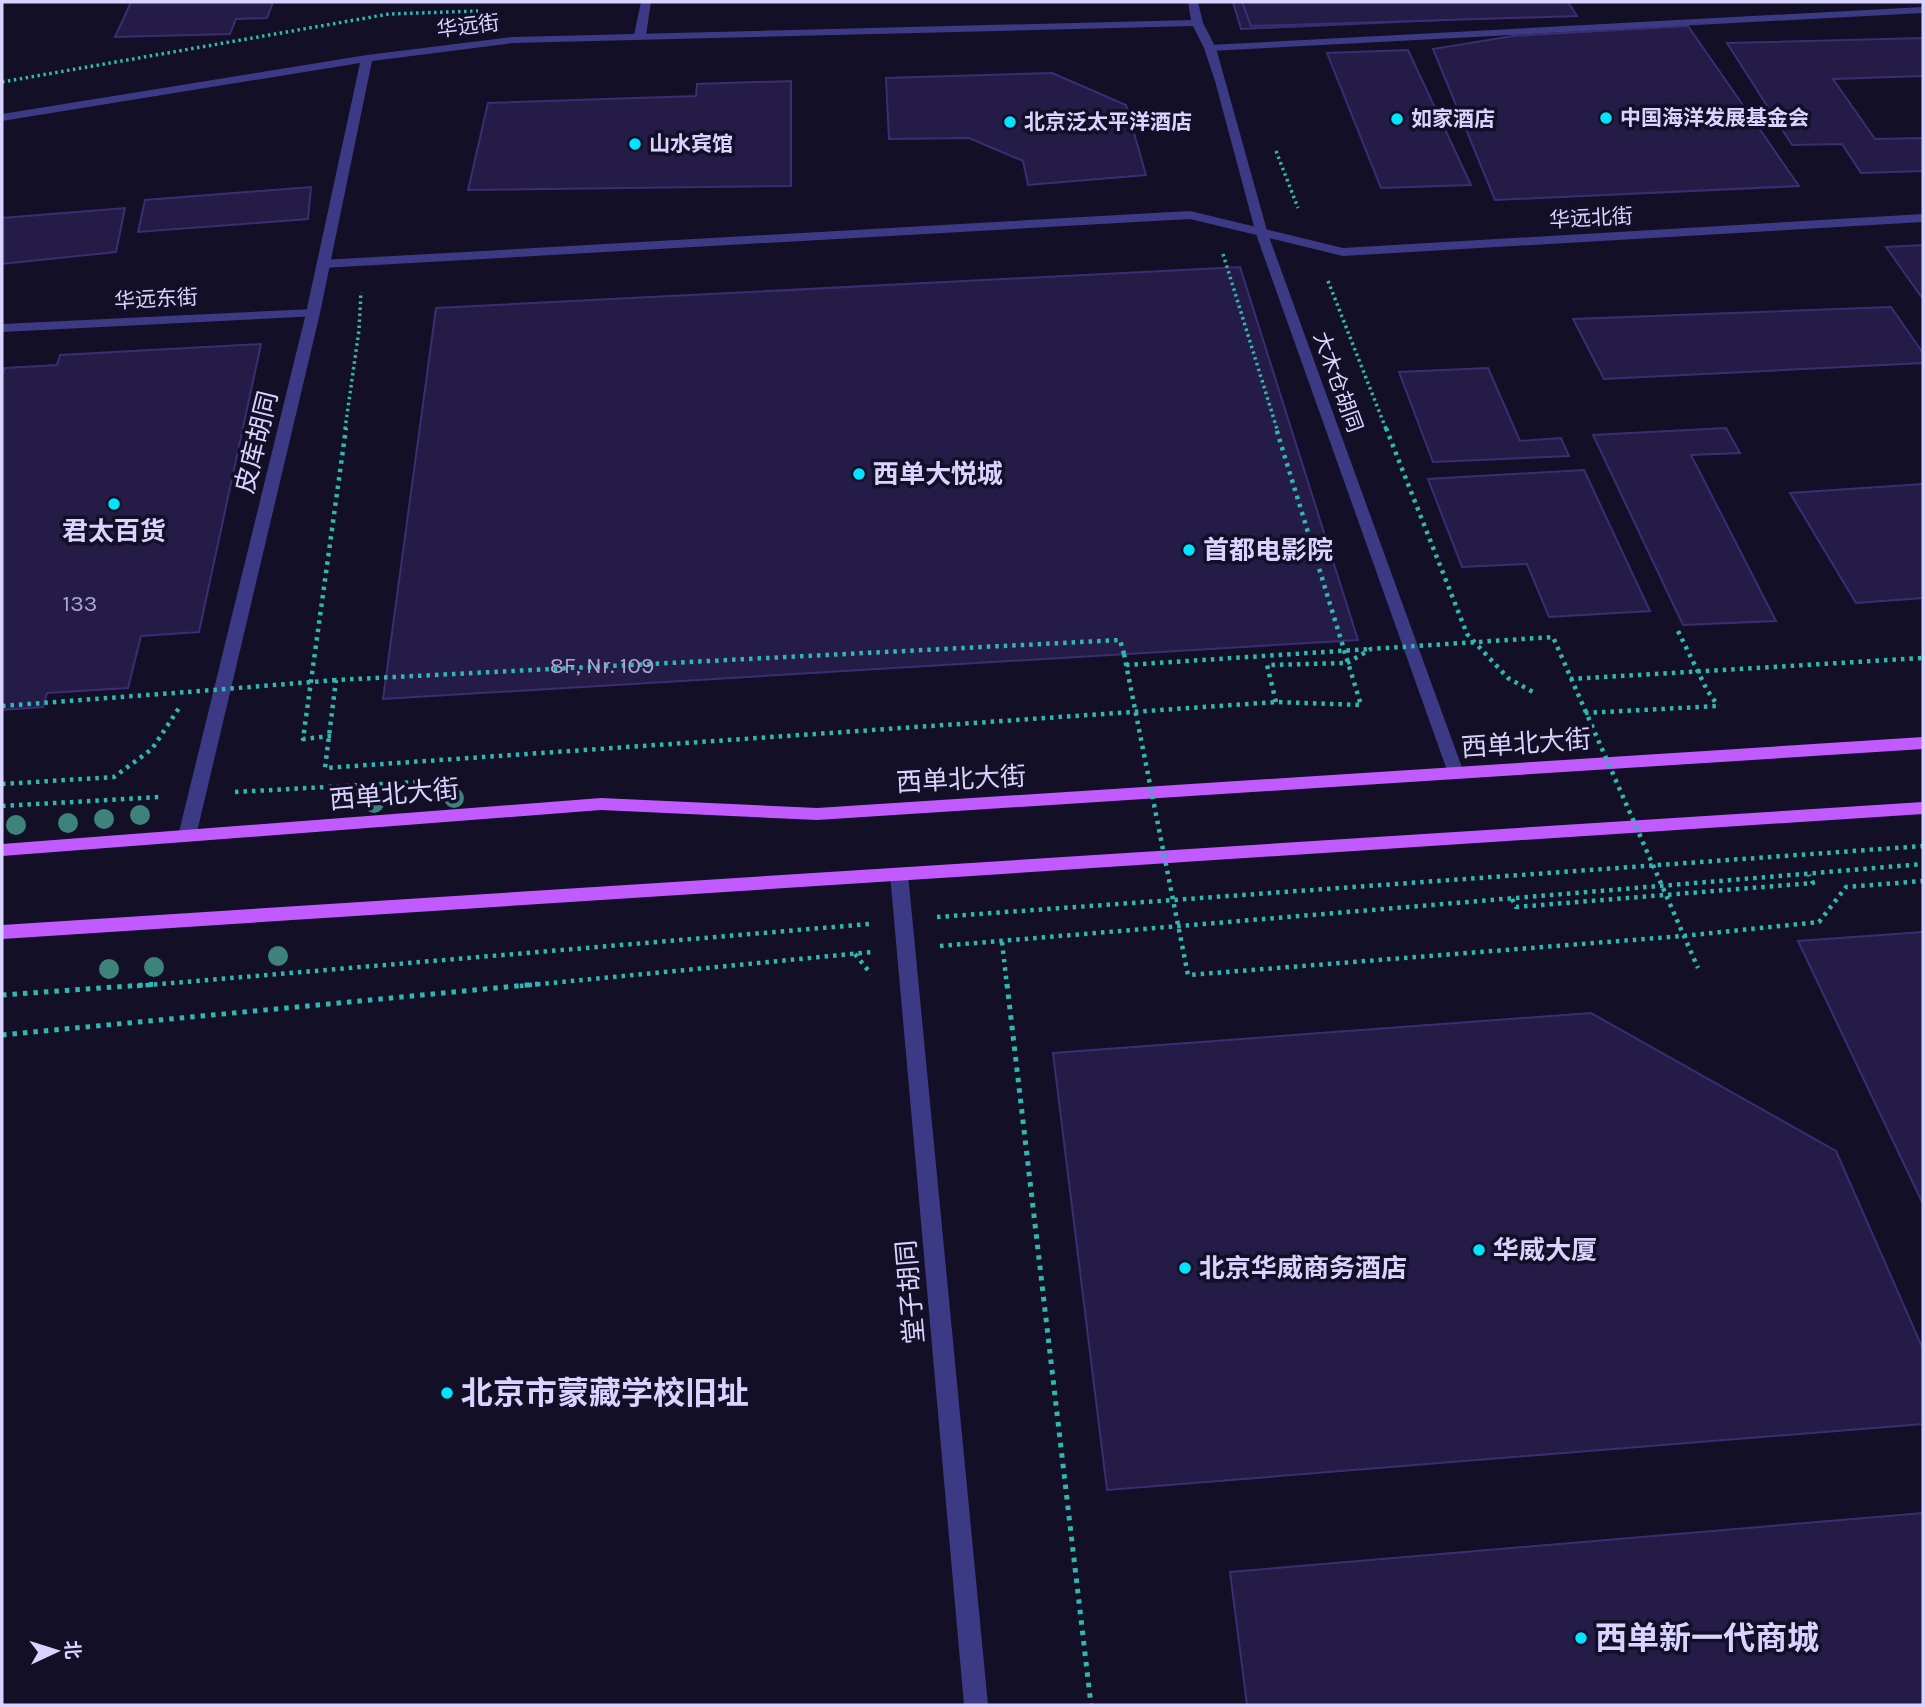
<svg xmlns="http://www.w3.org/2000/svg" width="1925" height="1707" font-family="Karla,'Noto Sans SC',sans-serif">
  <rect width="100%" height="100%" fill="#130f26"/>
  <g fill="#241b47" stroke="#3b2d73" stroke-width="2">
    <polygon points="131,2 273,2 267,18 236,19 230,34 115,37"/>
    <polygon points="1233,2 1271,2 1274,10 1423,2 1545,2 1554,15 1241,29"/>
    <polygon points="1242,2 1568,2 1577,16 1251,26"/>
    <polygon points="1688,26 1799,186 1495,200 1433,49 1513,36"/>
    <polygon points="1923,38 1923,76 1833,79 1875,139 1923,138 1923,171 1861,173 1842,144 1792,145 1727,43"/>
    <polygon points="1408,50 1471,185 1381,188 1327,53"/>
    <polygon points="1052,73 1126,105 1146,175 1028,185 1023,161 969,138 889,139 886,78"/>
    <polygon points="791,81 791,186 468,190 488,103 696,96 697,84"/>
    <polygon points="311,187 308,219 138,232 145,200"/>
    <polygon points="125,208 116,252 2,264 2,218"/>
    <polygon points="1923,245 1923,299 1886,247"/>
    <polygon points="1240,267 1358,640 383,699 436,308"/>
    <polygon points="1891,307 1923,353 1923,363 1604,379 1573,319"/>
    <polygon points="261,344 199,632 141,636 128,688 47,693 43,707 2,710 2,376 5,368 57,365 60,355"/>
    <polygon points="1488,368 1520,441 1561,438 1569,456 1433,462 1399,372"/>
    <polygon points="1726,428 1740,453 1691,455 1776,621 1683,625 1593,435"/>
    <polygon points="1584,470 1650,611 1549,617 1527,564 1462,567 1428,479"/>
    <polygon points="1923,484 1923,598 1856,603 1790,493"/>
    <polygon points="1923,932 1923,1204 1798,941"/>
    <polygon points="1591,1013 1836,1151 1923,1349 1923,1424 1107,1490 1053,1053"/>
    <polygon points="1923,1513 1923,1705 1247,1705 1230,1572"/>
  </g>
  <g fill="none" stroke-linecap="round" stroke-linejoin="round">
    <g stroke="#2fb8b0" stroke-width="3.5" stroke-dasharray="2.5 3.5" stroke-linecap="butt">
      <polyline points="2,82 389,14 478,11"/>
      <polyline points="1276,151 1298,208"/>
      <polyline points="1223,254 1277,429"/>
      <polyline points="1328,281 1386,429"/>
      <polyline points="345,429 359,330 361,292"/>
    </g>
    <g stroke="#2fb8b0" stroke-width="4.5" stroke-dasharray="3.5 5" stroke-linecap="butt">
      <polyline points="1386,428 1467,634 1508,678 1533,692"/>
      <polyline points="1678,631 1707,690 1718,706"/>
      <polyline points="1124,654 1120,640 336,680 325,768 1276,702 1361,705 1276,428"/>
      <polyline points="1276,702 1267,665 1347,663"/>
      <polyline points="2,706 187,692"/>
      <polyline points="1585,713 1718,706"/>
      <polyline points="331,736 303,739 346,428"/>
      <polyline points="2,784 114,777 152,749 181,705"/>
      <polyline points="235,792 418,782"/>
      <polyline points="2,806 160,797"/>
      <polyline points="1512,899 1516,907 1813,883 1809,875"/>
      <polyline points="937,917 1923,846"/>
      <polyline points="1002,942 1007,986"/>
      <polyline points="940,946 1923,864"/>
      <polyline points="855,954 871,974"/>
      <polyline points="137,986 869,924"/>
      <polyline points="520,986 872,952"/>
    </g>
    <g stroke="#2fb8b0" stroke-width="5" stroke-dasharray="4.5 6" stroke-linecap="butt">
      <polyline points="1007,984 1091,1705"/>
      <polyline points="2,995 158,984"/>
      <polyline points="2,1035 538,984"/>
    </g>
    <g fill="#3d3a85" fill-rule="evenodd">
      <polygon points="641,2 651,2 646,35 640,38 634,35"/>
      <polygon points="1923,7 1923,13 1210,51 1204,48 1210,45"/>
      <polygon points="1190,211 1343,248 1923,214 1923,222 1343,256 1190,219 322,268 316,264 322,260"/>
      <polygon points="313,309 318,310 318,316 2,332 2,324"/>
    </g>
    <g fill="#3d3a85" fill-rule="evenodd">
      <polygon points="1188,2 1198,2 1203,23 1216,48 1268,234 1464,773 1462,777 1456,779 1448,773 1256,234 1215,81 1204,48 1193,26 513,43 372,61 320,313 196,836 187,842 181,840 178,836 306,313 360,63 2,121 2,114 367,55 513,37 1191,20"/>
      <polygon points="899,868 905,869 908,874 988,1705 964,1705 890,874 893,869"/>
    </g>
    <g fill="#c25bff" fill-rule="evenodd">
      <polygon points="1923,737 1923,749 817,820 601,810 2,856 2,844 601,798 817,808"/>
      <polygon points="1923,802 1923,814 2,939 2,925"/>
    </g>
    <g stroke="#2fb8b0" stroke-width="4.5" stroke-dasharray="3.5 5" stroke-linecap="butt">
      <polyline points="1124,654 1188,975 1683,936 1819,922 1846,887 1923,881"/>
      <polyline points="1347,663 1371,649 1553,637 1698,968"/>
      <polyline points="1126,665 1370,649"/>
      <polyline points="1570,679 1923,658"/>
      <polyline points="188,692 336,680"/>
    </g>
  </g>
  <g fill="#3d827b">
    <circle cx="454" cy="798" r="10"/>
    <circle cx="374" cy="803" r="10"/>
    <circle cx="140" cy="815" r="10"/>
    <circle cx="104" cy="819" r="10"/>
    <circle cx="68" cy="823" r="10"/>
    <circle cx="16" cy="825" r="10"/>
    <circle cx="278" cy="956" r="10"/>
    <circle cx="154" cy="967" r="10"/>
    <circle cx="109" cy="969" r="10"/>
  </g>
  <g fill="#00e5ff" stroke="#130f26" stroke-width="2.5">
    <circle cx="1606" cy="118" r="7"/>
    <circle cx="1397" cy="119" r="7"/>
    <circle cx="1010" cy="122" r="7"/>
    <circle cx="635" cy="144" r="7"/>
    <circle cx="859" cy="474" r="7"/>
    <circle cx="114" cy="504" r="7"/>
    <circle cx="1189" cy="550" r="7"/>
    <circle cx="1479" cy="1250" r="7"/>
    <circle cx="1185" cy="1268" r="7"/>
    <circle cx="447" cy="1393" r="7"/>
    <circle cx="1581" cy="1638" r="7"/>
  </g>
  <g text-anchor="middle" stroke-width="7" stroke-linejoin="round" paint-order="stroke">
    <g font-size="21" fill="#d9d4ff" stroke="#130f26">
      <text transform="translate(468 26) rotate(-7)" y="7">华远街</text>
      <text transform="translate(1591 218) rotate(-3)" y="7">华远北街</text>
      <text transform="translate(156 299) rotate(-3)" y="7">华远东街</text>
      <text transform="translate(1338 382) rotate(70)" y="7">大木仓胡同</text>
    </g>
    <g font-size="21" font-weight="bold" fill="#d9d4ff" stroke="#130f26" text-anchor="start">
      <text x="1620" y="125">中国海洋发展基金会</text>
      <text x="1411" y="126">如家酒店</text>
      <text x="1024" y="129">北京泛太平洋酒店</text>
      <text x="649" y="151">山水宾馆</text>
    </g>
    <g font-size="23" fill="#aca6d1">
      <text x="80" y="611">133</text>
      <text x="602" y="673">8F, Nr. 109</text>
    </g>
    <g font-size="26" fill="#d9d4ff" stroke="#130f26">
      <text transform="translate(256 442) rotate(-76)" y="9">皮库胡同</text>
      <text transform="translate(1526 743) rotate(-4)" y="9">西单北大街</text>
      <text transform="translate(961 779) rotate(-3)" y="9">西单北大街</text>
      <text transform="translate(394 794) rotate(-5)" y="9">西单北大街</text>
      <text transform="translate(910 1292) rotate(-95)" y="9">堂子胡同</text>
    </g>
    <g font-size="26" font-weight="bold" fill="#d9d4ff" stroke="#130f26" text-anchor="start">
      <text x="873" y="483">西单大悦城</text>
      <text x="114" y="540" text-anchor="middle">君太百货</text>
      <text x="1203" y="559">首都电影院</text>
      <text x="1493" y="1259">华威大厦</text>
      <text x="1199" y="1277">北京华威商务酒店</text>
    </g>
    <g font-size="32" font-weight="bold" fill="#d9d4ff" stroke="#130f26" text-anchor="start">
      <text x="461" y="1404">北京市蒙藏学校旧址</text>
      <text x="1595" y="1649">西单新一代商城</text>
    </g>
  </g>
  <rect width="1925" height="1707" fill="none" stroke="#d9d4ff" stroke-width="7"/>
  <g transform="translate(56 1651) rotate(86)" stroke="#130f26" stroke-width="5" paint-order="stroke">
  <path d="M0-5L12 26L0 18L-12 26Z" fill="#d9d4ff"/>
  <text y="-10" font-size="19" font-weight="bold" text-anchor="middle" fill="#d9d4ff">北</text>
  </g>
</svg>
